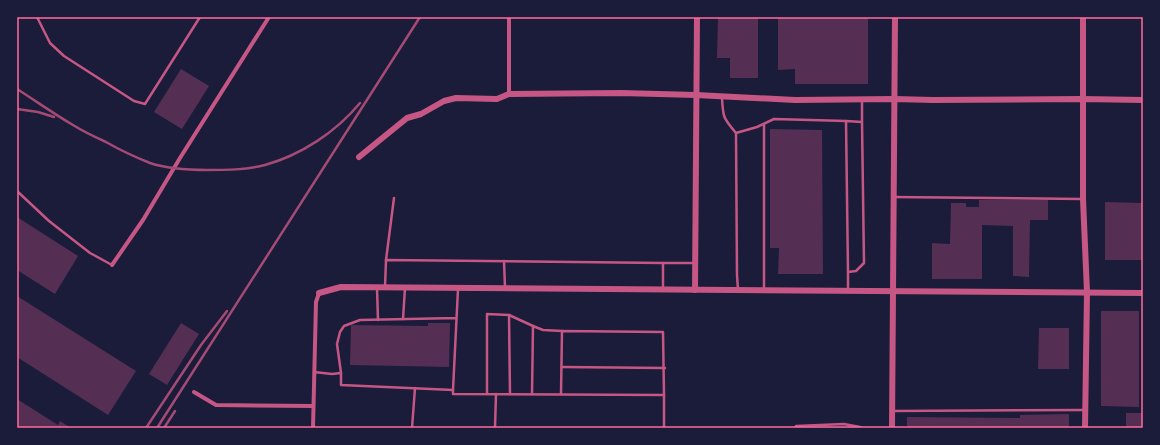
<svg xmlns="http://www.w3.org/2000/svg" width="1160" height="445" font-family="Commissioner,sans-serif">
  <rect width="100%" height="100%" fill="#1b1b3a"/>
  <g fill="#542f53">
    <polygon points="718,17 758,17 758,78 730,78 730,58 717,58"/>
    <polygon points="778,17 868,17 868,84 795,84 795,69 778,70"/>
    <polygon points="181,69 209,86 182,129 154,112"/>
    <polygon points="770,129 822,130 823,274 778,274 779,248 770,248"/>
    <polygon points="979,200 1048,200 1048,220 1030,220 1029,277 1013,276 1013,226 982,225 982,279 932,279 932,243 950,244 951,203 966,203 966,207 979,207"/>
    <polygon points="1105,202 1143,203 1143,260 1105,260"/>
    <polygon points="17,217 78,256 55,294 17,270"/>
    <polygon points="17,296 136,371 108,415 17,357"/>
    <polygon points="1101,311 1139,311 1139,407 1101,406"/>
    <polygon points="181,323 199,334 167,385 149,374"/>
    <polygon points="428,323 450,323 449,367 350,365 351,325 428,326"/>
    <polygon points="1039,328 1069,328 1069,369 1038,369"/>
    <polygon points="17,399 58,425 60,421 71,428 17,428"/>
    <rect x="1126" y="413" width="17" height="15"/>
    <polygon points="1069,414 1069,428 907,428 907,417 1020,418 1020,415"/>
  </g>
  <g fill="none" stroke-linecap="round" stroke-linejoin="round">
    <g stroke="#c65784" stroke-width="2.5">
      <polyline points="37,17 50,43 64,56 134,101 145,104 200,17"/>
      <path d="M722,98C723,117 723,118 736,133"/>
      <polyline points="862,100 862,122 864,263 856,271 848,272 846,121 862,122"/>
      <polyline points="764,124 764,290"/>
      <polyline points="17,191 49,221 90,253 112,265"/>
      <polyline points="893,197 1082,199"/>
      <polyline points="386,260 394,198"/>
      <polyline points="504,261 505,288"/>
      <polyline points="663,263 695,263"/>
      <polyline points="848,272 848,289"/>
      <polyline points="385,287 386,260 663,263 663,289"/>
      <polyline points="377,288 378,320"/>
      <polyline points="738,290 737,275 736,133 757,127 774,119 846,121"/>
      <polyline points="456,318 360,320 344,326 340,332 337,344 341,373 341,385 453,390 458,289"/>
      <polyline points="403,319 405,288"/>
      <polyline points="562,367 665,368"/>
      <polyline points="314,372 332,374 341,373"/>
      <polyline points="453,390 453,394 664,395 664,428"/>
      <polyline points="487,394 487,314 509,315"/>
      <polyline points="510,394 509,315 533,326"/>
      <polyline points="532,394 533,326 543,330 562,331"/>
      <polyline points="561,394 562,331 663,332 664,395"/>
      <polyline points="892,411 1085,410"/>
      <polyline points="412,428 415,388"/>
      <polyline points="495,428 496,394"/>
      <polyline points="796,428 796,426 844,424 860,427 862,428"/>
    </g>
    <g stroke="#c65784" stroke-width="4">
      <polyline points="509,94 509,17"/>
      <polyline points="112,265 143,220 180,158 269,17"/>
      <polyline points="194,392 216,405 313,406"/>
      <polyline points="313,428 316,302 319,293"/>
    </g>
    <g stroke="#c65784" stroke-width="6">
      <polyline points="1083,17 1083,199 1087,292 1085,428"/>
      <polyline points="359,157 407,118 421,114 444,101 456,98 497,99 509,94 621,93 696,95 795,100 894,99 933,100 1082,99 1143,100"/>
      <polyline points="695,290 697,17"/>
      <polyline points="319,293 341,287 1143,293"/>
      <polyline points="892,428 895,17"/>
    </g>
    <g stroke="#a44b75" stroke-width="2.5">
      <path d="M17,89C36,101 54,114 73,125C84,132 95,137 106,142C120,150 135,157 150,163C168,169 188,170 207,170C226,170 246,170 265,165C301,155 336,132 360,103"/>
      <polyline points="17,109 38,112 54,117"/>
      <polyline points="146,428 201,345 227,311"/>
      <polyline points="157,428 420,17"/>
      <polyline points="164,428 175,411"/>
    </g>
  </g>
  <rect width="1160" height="445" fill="none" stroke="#1b1b3a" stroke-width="36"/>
  <rect x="18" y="18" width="1124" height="409" fill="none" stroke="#ff6b9d" stroke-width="1.5"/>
</svg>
